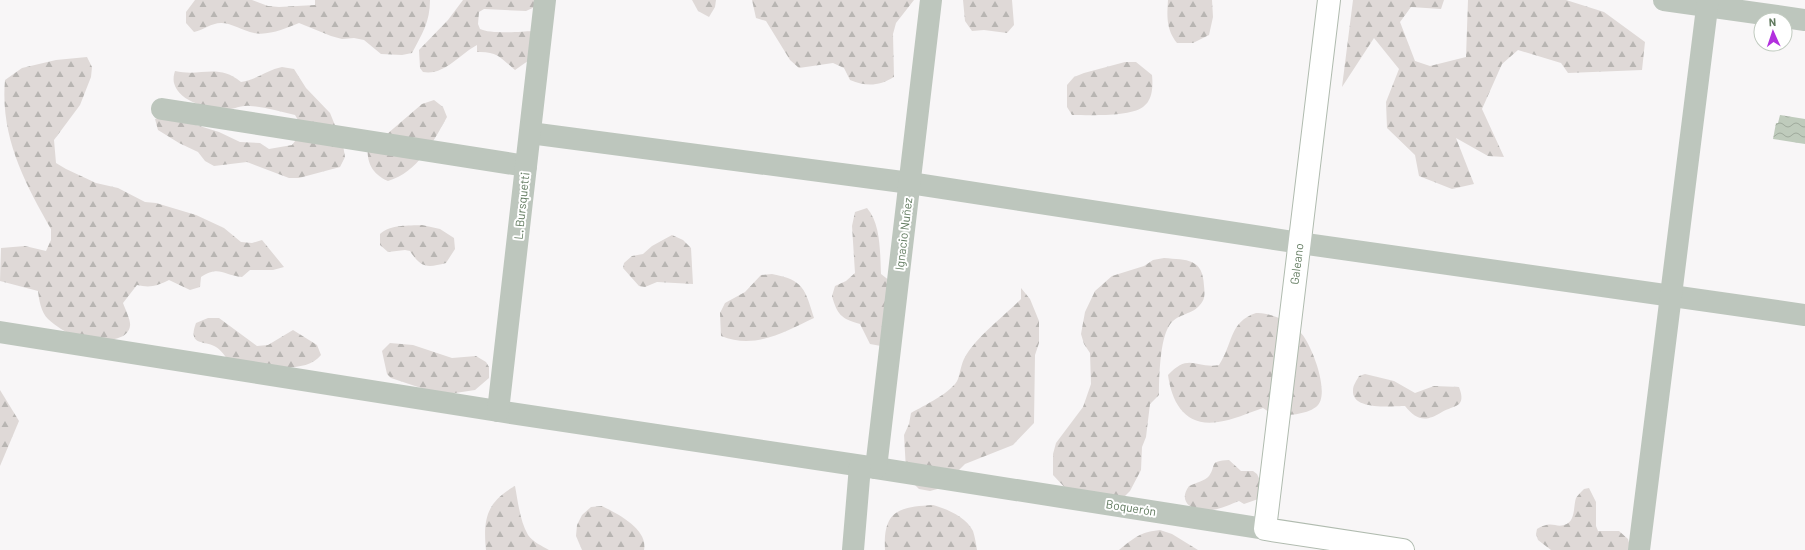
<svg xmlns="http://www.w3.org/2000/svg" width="1805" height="550" font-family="Barlow,sans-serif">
  <defs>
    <pattern id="forest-firs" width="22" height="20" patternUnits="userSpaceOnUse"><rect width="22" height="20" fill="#dfd9d7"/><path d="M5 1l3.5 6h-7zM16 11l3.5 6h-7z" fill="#b8b5b2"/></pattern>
    <pattern id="water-waves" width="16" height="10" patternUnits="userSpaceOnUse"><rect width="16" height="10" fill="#bfcbbc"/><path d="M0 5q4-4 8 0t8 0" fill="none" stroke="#9faa9c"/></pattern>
  </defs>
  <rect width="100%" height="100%" fill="#f8f6f7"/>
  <g fill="url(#forest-firs)">
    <path d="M195,0H252L268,6L279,7L315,5V0H430C430,22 422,34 412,53L402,55L381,54L364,40L354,38L342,39L331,36L299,23C286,28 269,36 254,33C243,31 232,23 221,23C211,23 204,30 194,32L186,23V12Z"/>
    <path d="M463,0H541L537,6L526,11L484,9L479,12L478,24L480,29C490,34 520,32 532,31L535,56L515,70C501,58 497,51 477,52V45C460,54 444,76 423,72L420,68L419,50L448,20Z"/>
    <polygon points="692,0 716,0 715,7 709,17 698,11"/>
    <path d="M752,0H914L896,23L893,34L894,77C879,86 867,87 850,80L844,68L833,63L799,68L790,60L766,21L756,18Z"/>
    <polygon points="963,0 1012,0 1014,25 1007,33 984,30 972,31 965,21"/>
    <path d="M1168,0H1212L1213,17L1209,35L1193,43H1177C1166,29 1167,16 1168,0Z"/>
    <polygon points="1353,0 1444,0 1441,9 1411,7 1400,22 1415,61 1430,66 1466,57 1468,0 1566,0 1604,12 1645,42 1642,70 1568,73 1561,63 1518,50 1502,64 1482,109 1504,157 1488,156 1456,138 1474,184 1452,189 1419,176 1415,155 1387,128 1386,102 1399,69 1374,38 1342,87"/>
    <path d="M87,57L92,67L91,77L80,105L54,140L56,163L66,169L96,183L118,188L145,202L156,203L196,215L224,228L241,242L252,243L262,240L284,267L273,270H250L242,277C223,275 219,265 201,277L200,287L190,290L169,280C157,286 150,288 137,285L123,303C125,309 131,320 130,326C127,346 88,340 75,336C67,333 54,325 48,319C41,312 39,300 38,291L0,281L1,248L25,246L46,251L51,240V229C25,183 0,137 5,80L22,68L56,60Z"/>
    <path d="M1125,62H1136L1152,75C1153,86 1153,100 1143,107C1129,117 1090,115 1072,115L1067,107V85L1074,77L1084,73Z"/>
    <path d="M282,67L294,69L306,88L330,113L343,145L345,157L340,167L299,178H289L247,162L214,166L205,161L198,152L179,143L158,130L155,119L167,116L219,132L240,142L260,143L269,149L292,145L299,136L301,125L295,115C280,112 265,107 250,106C242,105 235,109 229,109C211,109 179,103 174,83C173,79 174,74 175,71C201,77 218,63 241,82C256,80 267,70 282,67Z"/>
    <path d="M434,100L443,107L447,117C433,142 418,172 388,181C372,174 366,162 368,145L387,134L422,104Z"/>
    <path d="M867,208C881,224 880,253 881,274L890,281L881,346L870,344L860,324C841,319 837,314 832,296L835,286L846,281L855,273L852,226L855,212Z"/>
    <path d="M422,225L440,229L454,238L455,249L446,263C427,268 421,268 410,251L405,250L388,252L380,245V234C391,224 408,226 422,225Z"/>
    <polygon points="672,235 683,240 691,248 693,284 657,282 645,287 639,286 623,268 624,263 632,256 643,254 652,246"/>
    <path d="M1164,258C1187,260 1203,258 1204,286C1205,295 1205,300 1199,306C1191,315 1176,314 1169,326C1160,340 1159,377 1159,395L1150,404L1146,437L1142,447L1141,470L1130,491L1122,499L1069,492L1053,475V454L1056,443L1083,407L1091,384L1090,353L1084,344L1081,334L1085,312L1095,291L1112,276L1144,266L1153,260Z"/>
    <path d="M772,274C804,280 805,289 814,318C784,332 755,350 721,336L720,313L725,303L745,292L761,275Z"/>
    <path d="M1021,288L1030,299L1039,321V343L1035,355L1034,423L1013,445L965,464L941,488L930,491L919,489L910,480L906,470L904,435L909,424L911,413C923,406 953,392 958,379C962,366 961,361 971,348C985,330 1005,315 1021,299Z"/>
    <path d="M1256,313C1271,312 1289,322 1300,332C1311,342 1332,396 1316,407C1305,415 1288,415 1275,416L1263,408C1248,413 1233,420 1218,422C1186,427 1172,404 1168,375C1189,352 1196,369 1219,365C1233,344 1229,322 1256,313Z"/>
    <path d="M208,318H219L257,346L268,345L293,330L317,345L321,355C304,377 253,364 229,361C225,356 221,350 216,347C205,340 187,347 196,323Z"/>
    <polygon points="390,343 413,345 452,358 476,356 486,362 489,367 489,378 475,390 442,395 391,378 387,374 382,351"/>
    <path d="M1365,374L1394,381L1415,393L1434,386L1459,387C1467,408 1454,405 1442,412C1426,422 1417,421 1405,406C1393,406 1351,411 1353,390C1353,385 1357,380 1359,376Z"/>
    <polygon points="0,390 19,421 0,466"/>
    <path d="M1229,460L1241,471H1253L1257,474L1264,489L1261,498L1244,504L1239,501C1231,504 1221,509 1212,510C1196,513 1176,504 1189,486C1195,483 1205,481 1209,476C1217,465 1208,461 1229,460Z"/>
    <path d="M515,486C518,502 520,521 528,535C533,542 542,546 549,550H486C483,520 486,502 515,486Z"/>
    <path d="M1589,488L1596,502V526L1598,531H1619L1628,539L1631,550H1551L1538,540L1536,534L1537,529C1552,520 1555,528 1564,525C1576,522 1573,507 1576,498C1578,495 1581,492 1584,489Z"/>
    <path d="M933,505C947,509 966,517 973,531C975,537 976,544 977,550H885C883,510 899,507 933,505Z"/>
    <path d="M602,506C618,514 648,529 644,550H582L576,536L577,525L582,515L591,507Z"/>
    <path d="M1160,530L1172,534L1198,550H1119C1134,538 1140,532 1160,530Z"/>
  </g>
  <polygon fill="url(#water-waves)" points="1780,115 1805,119 1805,144 1773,139 1776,123 1778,123"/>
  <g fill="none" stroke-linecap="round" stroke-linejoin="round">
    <defs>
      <polyline id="secondary" points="1329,0 1265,529 1403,550"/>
    </defs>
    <use href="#secondary" stroke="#b0bbaf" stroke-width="24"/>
    <g stroke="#bdc6bd" stroke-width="22">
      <polyline points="1664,0 1805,20"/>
      <polyline points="162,109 526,166"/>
      <polyline points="530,133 910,183 1300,243 1805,315"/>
      <polyline points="0,332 498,411 876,468 1265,529"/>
      <polyline points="498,411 545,0"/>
      <polyline points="876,468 931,0"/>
      <polyline points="853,550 860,466"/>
      <polyline points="1639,550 1708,0"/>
    </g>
    <use href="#secondary" stroke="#fff" stroke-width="22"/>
  </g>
  <g text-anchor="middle" stroke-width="4" stroke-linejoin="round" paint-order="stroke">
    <g font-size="12" fill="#617a5f" stroke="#fff">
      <text transform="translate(522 206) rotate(-84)" y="4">L. Bursquetti</text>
      <text transform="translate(904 234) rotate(-83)" y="4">Ignacio Nuñez</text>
      <text transform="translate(1297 264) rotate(-83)" y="4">Galeano</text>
      <text transform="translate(1131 508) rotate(9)" y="4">Boquerón</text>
    </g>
  </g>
  <g transform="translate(1773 32) rotate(357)"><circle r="19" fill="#ffffff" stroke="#c0cabf"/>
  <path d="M0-3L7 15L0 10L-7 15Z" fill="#b230de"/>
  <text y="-6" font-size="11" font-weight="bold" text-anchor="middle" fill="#617a5f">N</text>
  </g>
</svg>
